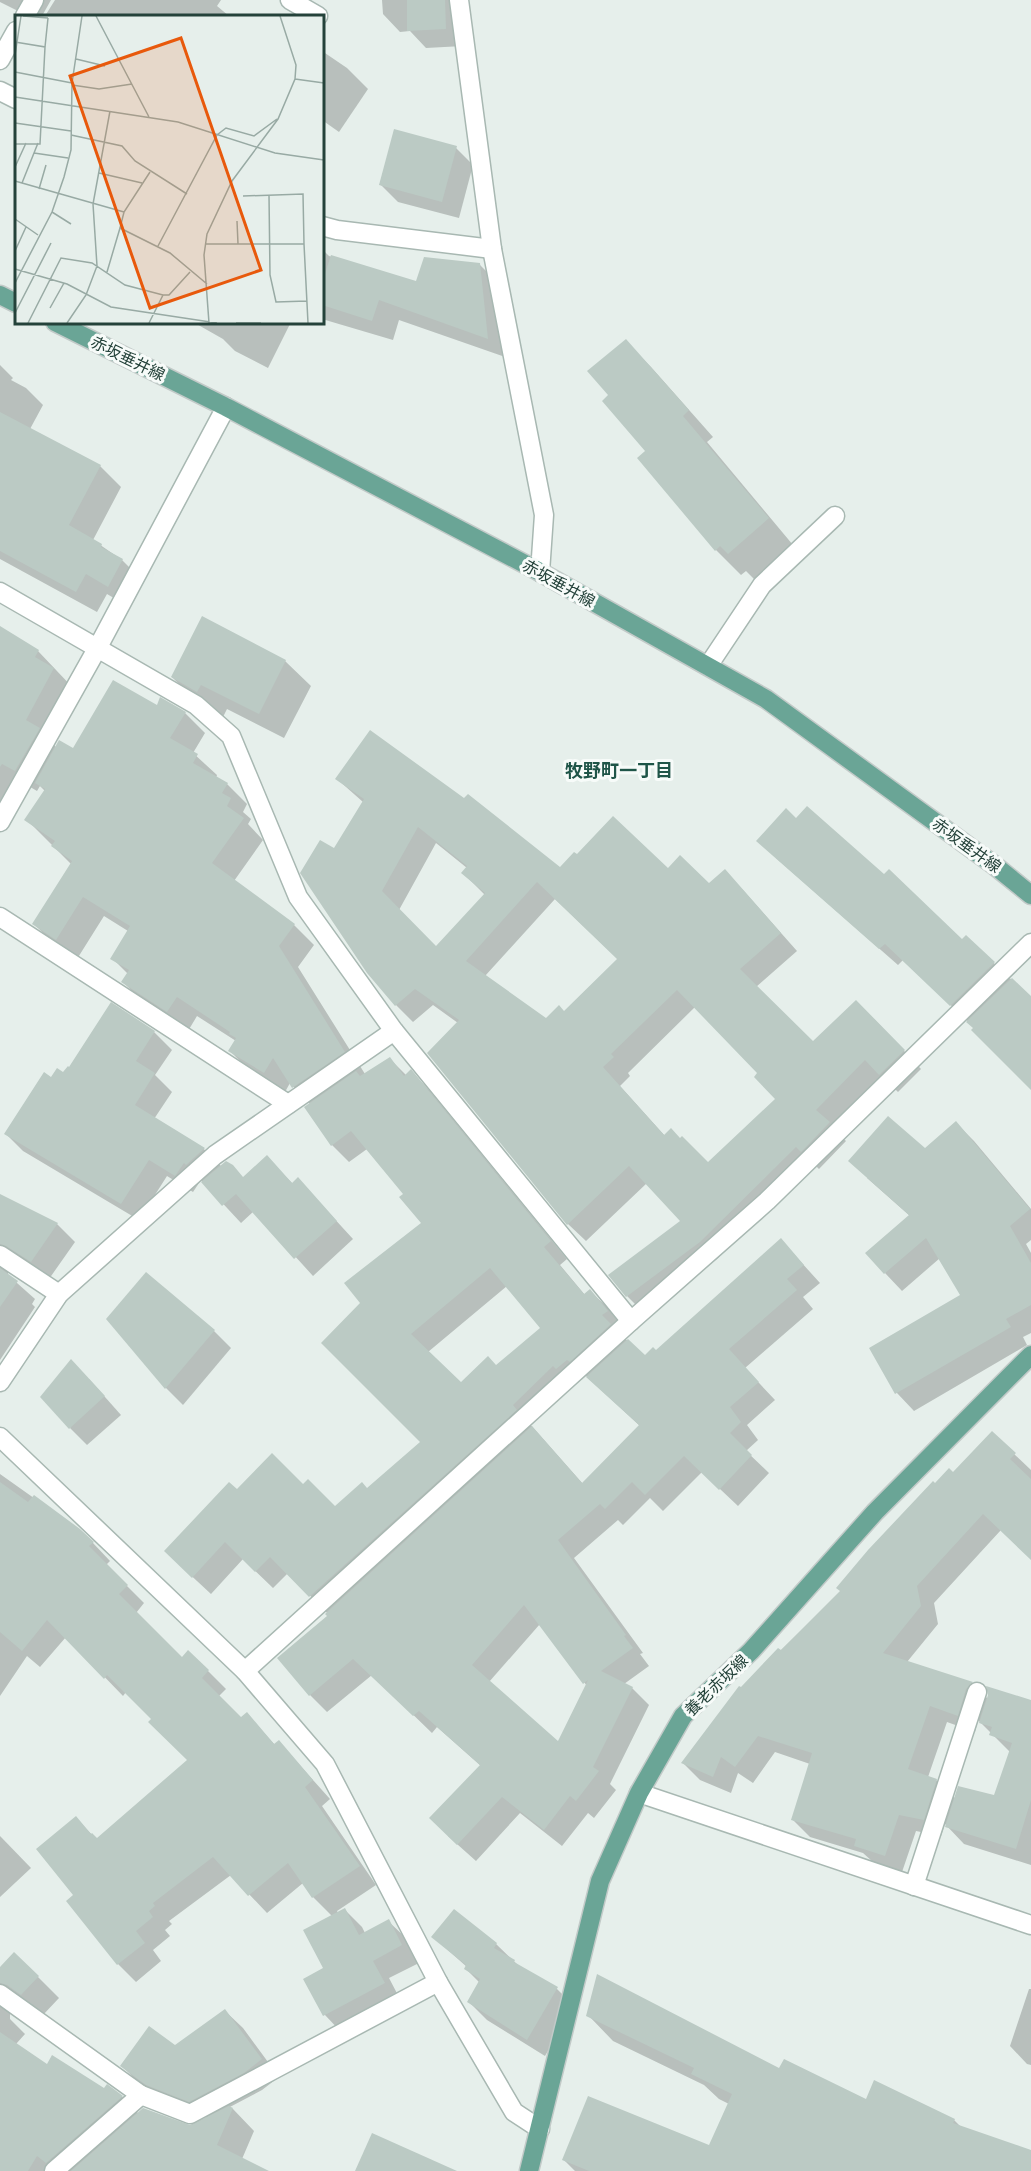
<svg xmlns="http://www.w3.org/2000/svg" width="1031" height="2171" font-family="Raleway,'Noto Sans JP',sans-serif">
  <rect width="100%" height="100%" fill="#e6efeb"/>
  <g fill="#0003" fill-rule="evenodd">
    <polygon points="0,0 51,0 42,16 28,16 0,2"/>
    <polygon points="55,0 221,0 217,6 229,16 45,16"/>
    <polygon points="382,0 461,0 463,46 426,48 410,31 400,32 383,14"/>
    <polygon points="322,51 347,68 368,89 339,132 322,120"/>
    <polygon points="456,148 473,165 459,218 398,202 381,185"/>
    <polygon points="322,249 329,256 417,283 479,264 500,285 508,358 399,320 393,340 322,319"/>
    <polygon points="193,322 291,322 268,368 235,351 223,339"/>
    <polygon points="625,341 651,367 713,437 707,442 793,545 754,579 746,571 741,575 716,550 647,452 611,395"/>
    <polygon points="0,365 13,378 11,380 26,388 43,405 30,429 100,466 121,487 93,540 122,560 143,581 129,607 107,594 97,612 0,559"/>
    <path d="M0,630L38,651L75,690L48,739L56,747L74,750L157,707L185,713L205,733L193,753L217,775L216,778L227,784L247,804L243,812L251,819L248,824L263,840L234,881L294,925L314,945L298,967L365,1074L390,1059L407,1076L411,1071L428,1089L567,1259L560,1265L585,1295L590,1291L608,1308L624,1329L619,1333L645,1357L656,1352L781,1240L820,1283L803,1297L813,1309L745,1368L775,1400L747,1425L758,1440L746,1451L769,1473L738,1506L702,1472L663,1511L650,1498L623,1525L618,1520L574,1558L643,1653L640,1654L649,1666L624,1684L632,1688L649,1705L610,1784L616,1790L594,1818L588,1813L562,1846L520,1813L476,1861L448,1836L481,1766L437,1727L432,1733L372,1675L327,1712L310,1695L330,1616L288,1573L273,1588L243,1559L211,1594L183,1568L237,1491L303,1486L335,1508L367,1489L422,1442L362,1304L423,1223L405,1194L367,1149L349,1162L332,1145L310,1104L290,1083L285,1092L250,1071L230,1051L236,1041L197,1016L188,1031L143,1002L123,982L128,974L112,958L128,931L104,916L77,959L54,944L34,924L71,864L26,819L45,791L40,786L37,791L15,778L0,805ZM507,1286L542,1328L496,1367L461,1384L428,1352ZM586,1376L640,1426L583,1484L529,1423L571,1383L574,1386ZM540,1624L587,1686L558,1744L489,1682Z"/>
    <polygon points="285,661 311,686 284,738 227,709 223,717 198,703 172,677"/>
    <path d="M337,779L560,869L668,870L709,886L742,889L797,951L756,987L812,1043L874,1019L921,1069L898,1092L883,1077L833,1128L846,1141L819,1169L814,1164L772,1207L717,1259L644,1313L627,1296L682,1221L647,1183L586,1241L568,1224L429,1053L458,1023L433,1005L413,1022L396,1005L334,850L363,802ZM436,843L467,868L463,873L485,895L436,948L399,910ZM555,899L618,959L564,1012L546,1020L485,976ZM695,1007L760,1073L777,1099L708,1164L665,1136L620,1086L630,1076L628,1073Z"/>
    <polygon points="797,820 961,941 966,937 1031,998 1031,1088 975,1028 903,960 898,965 776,858"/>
    <polygon points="154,1032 172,1050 155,1075 172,1092 154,1119 205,1150 222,1167 244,1178 267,1158 293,1184 298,1179 353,1239 313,1276 254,1211 241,1223 201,1180 193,1192 167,1176 139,1220 23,1151 6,1134 52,1079"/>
    <polygon points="956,1123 974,1141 1031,1209 1031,1240 1026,1244 1031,1253 1031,1333 1023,1337 1027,1345 914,1411 897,1393 871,1349 963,1295 940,1258 902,1291 885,1273 910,1216 867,1178 925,1150"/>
    <polygon points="0,1199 57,1224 75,1242 49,1279 8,1267 8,1275 35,1299 32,1304 35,1307 0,1360"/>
    <polygon points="108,1319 214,1331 231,1348 183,1405 166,1388"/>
    <polygon points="89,1379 121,1415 87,1445 70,1428"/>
    <path d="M992,1433L1031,1470V1559L1001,1530L934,1603L938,1624L907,1662L972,1683L988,1699L1031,1702V1865L964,1844L945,1824L941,1836L916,1831L902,1872L873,1862L863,1853L810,1837L793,1820L810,1764L775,1752L753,1783L738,1773L731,1793L700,1780L683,1763L741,1689L842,1591L935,1485L953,1474ZM978,1720L1010,1752L995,1797L956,1799L936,1780L928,1777L947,1722L975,1732Z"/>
    <polygon points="0,1474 79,1530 93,1543 110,1561 106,1565 144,1603 136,1613 182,1659 189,1652 226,1689 218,1697 241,1719 247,1714 275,1745 279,1742 330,1799 322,1806 376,1885 337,1911 338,1913 345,1910 362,1927 365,1933 388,1921 406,1938 419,1963 389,1978 401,2001 342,2033 325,2015 305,1979 325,1969 332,1916 313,1897 303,1883 267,1913 231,1875 169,1921 172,1924 165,1930 170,1936 153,1950 161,1961 136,1982 118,1964 75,1895 76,1818 97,1840 189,1760 153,1719 126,1692 123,1696 66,1637 40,1667 27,1656 0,1696"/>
    <polygon points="0,1836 31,1868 0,1897"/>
    <polygon points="433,1937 496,1944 521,1968 557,1989 574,2006 545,2056 487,2020 469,2002 480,1983 466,1969 467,1967"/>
    <polygon points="0,1969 38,1977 59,1998 43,2015 12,2008 10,2014 10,2019 25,2034 16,2044 47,2066 105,2090 107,2086 122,2097 139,2114 190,2127 207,2118 166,2102 139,2083 122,2066 175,2047 225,2011 243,2028 279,2077 262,2090 228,2108 233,2109 254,2131 242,2159 266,2171 0,2171"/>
    <polygon points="1029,1989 1031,1989 1031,2065 1027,2064 1010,2046"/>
    <polygon points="588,2015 780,2070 866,2101 954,2120 962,2128 1031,2152 1031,2171 575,2171 563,2159 710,2147 729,2104 719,2099 704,2085 613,2041"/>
  </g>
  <g fill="#bbcac4" fill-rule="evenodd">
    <polygon points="407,0 445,0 446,29 407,31"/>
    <polygon points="394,129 457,146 442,202 379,185"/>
    <polygon points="331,255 416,281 424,257 480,263 488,339 379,300 372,321 322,305 322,283"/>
    <polygon points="626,339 689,410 683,416 769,518 728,554 720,546 715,551 637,458 645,451 602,401 608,395 587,371"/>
    <polygon points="0,412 101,465 69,525 102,544 101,547 123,559 108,587 86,574 76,592 0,551"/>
    <polygon points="202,616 286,660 259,714 201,685 197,692 171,677"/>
    <polygon points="0,626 39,650 35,657 54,668 26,720 40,728 15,771 2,764 0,767"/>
    <polygon points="113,680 157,705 160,697 186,712 170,738 198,754 193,763 228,783 222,793 231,798 227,806 244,818 212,863 295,924 279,946 345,1052 292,1088 273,1058 264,1073 228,1051 236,1038 229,1034 230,1032 177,997 167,1012 121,982 129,970 110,959 130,926 83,897 56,940 32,924 72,861 51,846 55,841 24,820 45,789 35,783 59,740 73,748"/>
    <path d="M370,730L464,798L468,794L560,867L574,852L577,854L613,816L668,868L680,855L709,883L725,869L781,933L740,969L813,1041L856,1000L905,1050L879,1075L865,1060L816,1110L830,1122L805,1148L801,1152L796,1147L700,1242L626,1297L608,1275L680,1221L629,1166L567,1225L427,1053L459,1020L415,989L395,1006L367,973L300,873L320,840L334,848L364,799L335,779ZM418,827L467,866L461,873L485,893L436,946L382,891ZM537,882L617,959L564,1011L559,1005L546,1018L466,961ZM677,990L757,1073L754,1077L775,1099L708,1162L682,1136L680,1138L671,1128L664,1135L603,1067L614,1057L611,1054Z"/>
    <polygon points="807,806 884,874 889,869 962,939 966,935 995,962 950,1006 885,944 879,949 756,841 786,808 796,818"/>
    <polygon points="1012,978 1031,996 1031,1090 971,1030 973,1028 966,1022"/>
    <polygon points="111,1002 155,1031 136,1061 155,1073 135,1105 205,1148 186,1165 184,1163 175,1176 149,1160 121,1204 4,1134 44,1072 51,1077 57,1068 63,1072 68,1066 69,1067"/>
    <path d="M390,1057L404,1076L411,1069L551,1241L544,1247L584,1294L590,1289L608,1311L602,1315L611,1324L570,1362L567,1360L556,1369L553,1366L513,1405L517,1410L309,1597L270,1557L255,1572L225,1542L192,1578L164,1551L229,1482L237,1489L272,1453L303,1484L308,1479L335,1506L362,1482L367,1488L420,1442L321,1343L360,1303L344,1283L421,1223L399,1197L403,1194L351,1131L331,1146L304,1107L356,1071L360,1076ZM490,1268L540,1328L496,1365L488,1356L461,1382L411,1334Z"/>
    <polygon points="888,1116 925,1148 956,1121 1030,1209 1010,1226 1031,1263 1031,1305 1006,1319 1011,1327 895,1394 869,1348 960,1295 926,1238 884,1274 865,1253 909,1215 848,1161"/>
    <polygon points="267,1155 292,1183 298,1177 337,1221 294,1259 236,1194 222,1206 201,1182 226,1161 233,1165 243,1177"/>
    <polygon points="0,1194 58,1223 31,1262 6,1246 0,1244"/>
    <path d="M781,1238L804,1265L787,1279L797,1290L729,1349L759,1382L730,1407L741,1422L730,1433L752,1455L719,1490L684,1456L645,1495L632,1482L605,1509L600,1504L558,1540L626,1635L624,1636L633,1648L601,1671L633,1687L593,1767L599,1771L576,1801L570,1796L544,1830L502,1797L457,1845L429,1818L480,1765L419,1711L413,1716L353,1659L309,1696L277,1658L327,1616L325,1614L532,1426L582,1483L639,1425L586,1377L628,1339L645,1355L653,1347L656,1350ZM524,1605L583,1684L588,1680L558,1741L472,1665Z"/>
    <polygon points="0,1268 18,1281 0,1307"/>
    <polygon points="146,1272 215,1330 165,1389 106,1319"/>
    <polygon points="71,1359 105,1396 69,1429 40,1397"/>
    <polygon points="992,1431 1016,1453 1010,1459 1031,1479 1031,1560 983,1514 917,1586 921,1606 883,1653 973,1682 966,1689 958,1716 930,1706 908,1769 937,1779 924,1820 899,1815 885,1856 854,1846 856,1839 791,1820 812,1753 758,1736 735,1767 721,1757 713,1777 681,1763 739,1686 741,1687 778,1648 781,1650 840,1591 836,1588 868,1550 933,1481 935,1483 949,1468 953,1472"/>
    <polygon points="0,1482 28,1502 34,1495 80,1529 94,1542 89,1546 128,1585 119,1594 182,1657 188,1650 209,1670 202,1678 241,1717 247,1712 274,1744 279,1740 313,1780 305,1787 360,1866 312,1898 288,1863 248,1896 213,1857 153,1903 155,1906 149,1911 153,1917 136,1931 145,1943 117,1965 66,1901 73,1895 36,1849 76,1816 91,1834 92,1833 97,1838 187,1760 148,1722 151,1719 107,1675 104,1679 47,1620 22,1651 0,1632"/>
    <polygon points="986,1686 1031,1700 1031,1800 1016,1849 945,1827 958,1786 994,1795 1012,1743 989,1735 992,1727 979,1723 988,1695"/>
    <polygon points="345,1908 359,1935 389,1919 402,1945 373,1961 385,1983 323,2016 303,1979 323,1968 303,1930"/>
    <polygon points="454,1909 497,1943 494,1948 515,1960 514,1962 558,1987 527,2040 467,2002 480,1979 464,1969 466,1965 431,1937"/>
    <polygon points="14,1952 39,1976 21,1995 7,1985 0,1983 0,1967"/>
    <polygon points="597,1974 779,2068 784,2059 866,2099 874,2080 955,2119 953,2123 1031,2150 1031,2171 589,2171 562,2160 588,2096 709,2145 732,2094 691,2074 694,2068 586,2016"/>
    <polygon points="225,2009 262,2059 244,2073 189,2102 146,2085 120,2066 149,2026 175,2045"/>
    <polygon points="0,2032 47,2064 52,2055 104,2088 107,2084 123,2096 46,2163 37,2156 28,2171 0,2171"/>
    <polygon points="229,2106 233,2108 217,2145 269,2171 71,2171 143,2108 190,2125"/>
    <polygon points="372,2133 457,2171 355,2171"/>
  </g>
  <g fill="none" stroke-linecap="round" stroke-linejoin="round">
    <defs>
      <g id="minor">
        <polyline points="290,0 318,16"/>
        <polyline points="459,0 492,249 544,515 540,572"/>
        <polyline points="25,16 34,0"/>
        <polyline points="0,60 16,31"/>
        <polyline points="0,91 16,99"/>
        <polyline points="322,226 337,230 492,249"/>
        <polyline points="0,592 196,705 231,736 298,897 394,1031 631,1321"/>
        <polyline points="708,666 762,585 835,516"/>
        <polyline points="0,822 98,647 226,407"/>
        <polyline points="0,917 288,1104"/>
        <polyline points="0,1255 59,1294"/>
        <polyline points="0,1382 59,1294 215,1155 394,1031"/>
        <polyline points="0,1437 245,1671 325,1764 438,1982 514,2112 540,2129"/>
        <polyline points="245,1671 631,1321 767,1201 1031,943"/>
        <polyline points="639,1793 1031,1925"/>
        <polyline points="914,1886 977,1692"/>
        <polyline points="0,1994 141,2095 54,2171"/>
        <polyline points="141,2095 190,2114 438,1982"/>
      </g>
      <g id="major">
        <polyline points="0,295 16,303"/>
        <polyline points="55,322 226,407 540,572 766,699 994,865 1031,895"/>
        <polyline points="529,2171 600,1881 639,1793 683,1716 751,1651 875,1512 1031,1355"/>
      </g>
    </defs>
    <use href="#minor" stroke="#a8b8b2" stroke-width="21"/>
    <use href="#major" stroke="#c2cac8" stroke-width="21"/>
    <use href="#minor" stroke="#fff" stroke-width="18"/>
    <use href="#major" stroke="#6aa596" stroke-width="18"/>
  </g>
  <g text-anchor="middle" stroke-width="6" stroke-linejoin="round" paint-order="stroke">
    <g font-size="16" fill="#24423a" stroke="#f7fbf9">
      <text transform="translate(128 358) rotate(26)" y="6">赤坂垂井線</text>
      <text transform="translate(559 583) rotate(29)" y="6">赤坂垂井線</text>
      <text transform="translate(967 845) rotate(36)" y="6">赤坂垂井線</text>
      <text transform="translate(716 1685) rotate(-44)" y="6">養老赤坂線</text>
    </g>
    <g font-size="18" font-weight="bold" fill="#1f5548" stroke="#f7fbf9">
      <text x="619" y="777">牧野町一丁目</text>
    </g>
  </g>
  <g transform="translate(15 15)">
    <rect width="309" height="309" fill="#e6efeb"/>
    <path fill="none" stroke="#98aaa4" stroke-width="1.5" d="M8,1L33,3M81,1L134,102M0,27L30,32L25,129H0M30,32L33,3M0,40L6,1M61,44L90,51M0,57L57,68M280,64L309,68M57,70L84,74L117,69M0,82L163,107L260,138L309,145M0,108L56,116M56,120L107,131L120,146L172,179M19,138L53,143M0,152L11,128M135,157L109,197L105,213L155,238L192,269M84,158L127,168M0,166L109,197M7,168L23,128M24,174L31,150M254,180L255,260L261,287L292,286M228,181L288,179L289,229M37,197L56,209M0,204L23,220M222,206L223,229M190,229H289L293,308M143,231L202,120L211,113L239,121L262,104M0,236L11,212M0,254L52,269L96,292L202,308M92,257L105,213M0,268L37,197L49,162L56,135L57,68L67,1M148,280H154L175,257M35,293L49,268M0,298L36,228M13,308L46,243L77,248L110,270L148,280L134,308M52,308L71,280L82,251L78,189L95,96M194,308L189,240L192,219L217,166L263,104L280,64L281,50L265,1M221,308H246"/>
    <path fill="#e8590c" fill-opacity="0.15" stroke="#e8590c" stroke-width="3" d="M166,23L246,255L135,293L55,61Z"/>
    <rect width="309" height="309" fill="none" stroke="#24423a" stroke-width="3"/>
  </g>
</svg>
